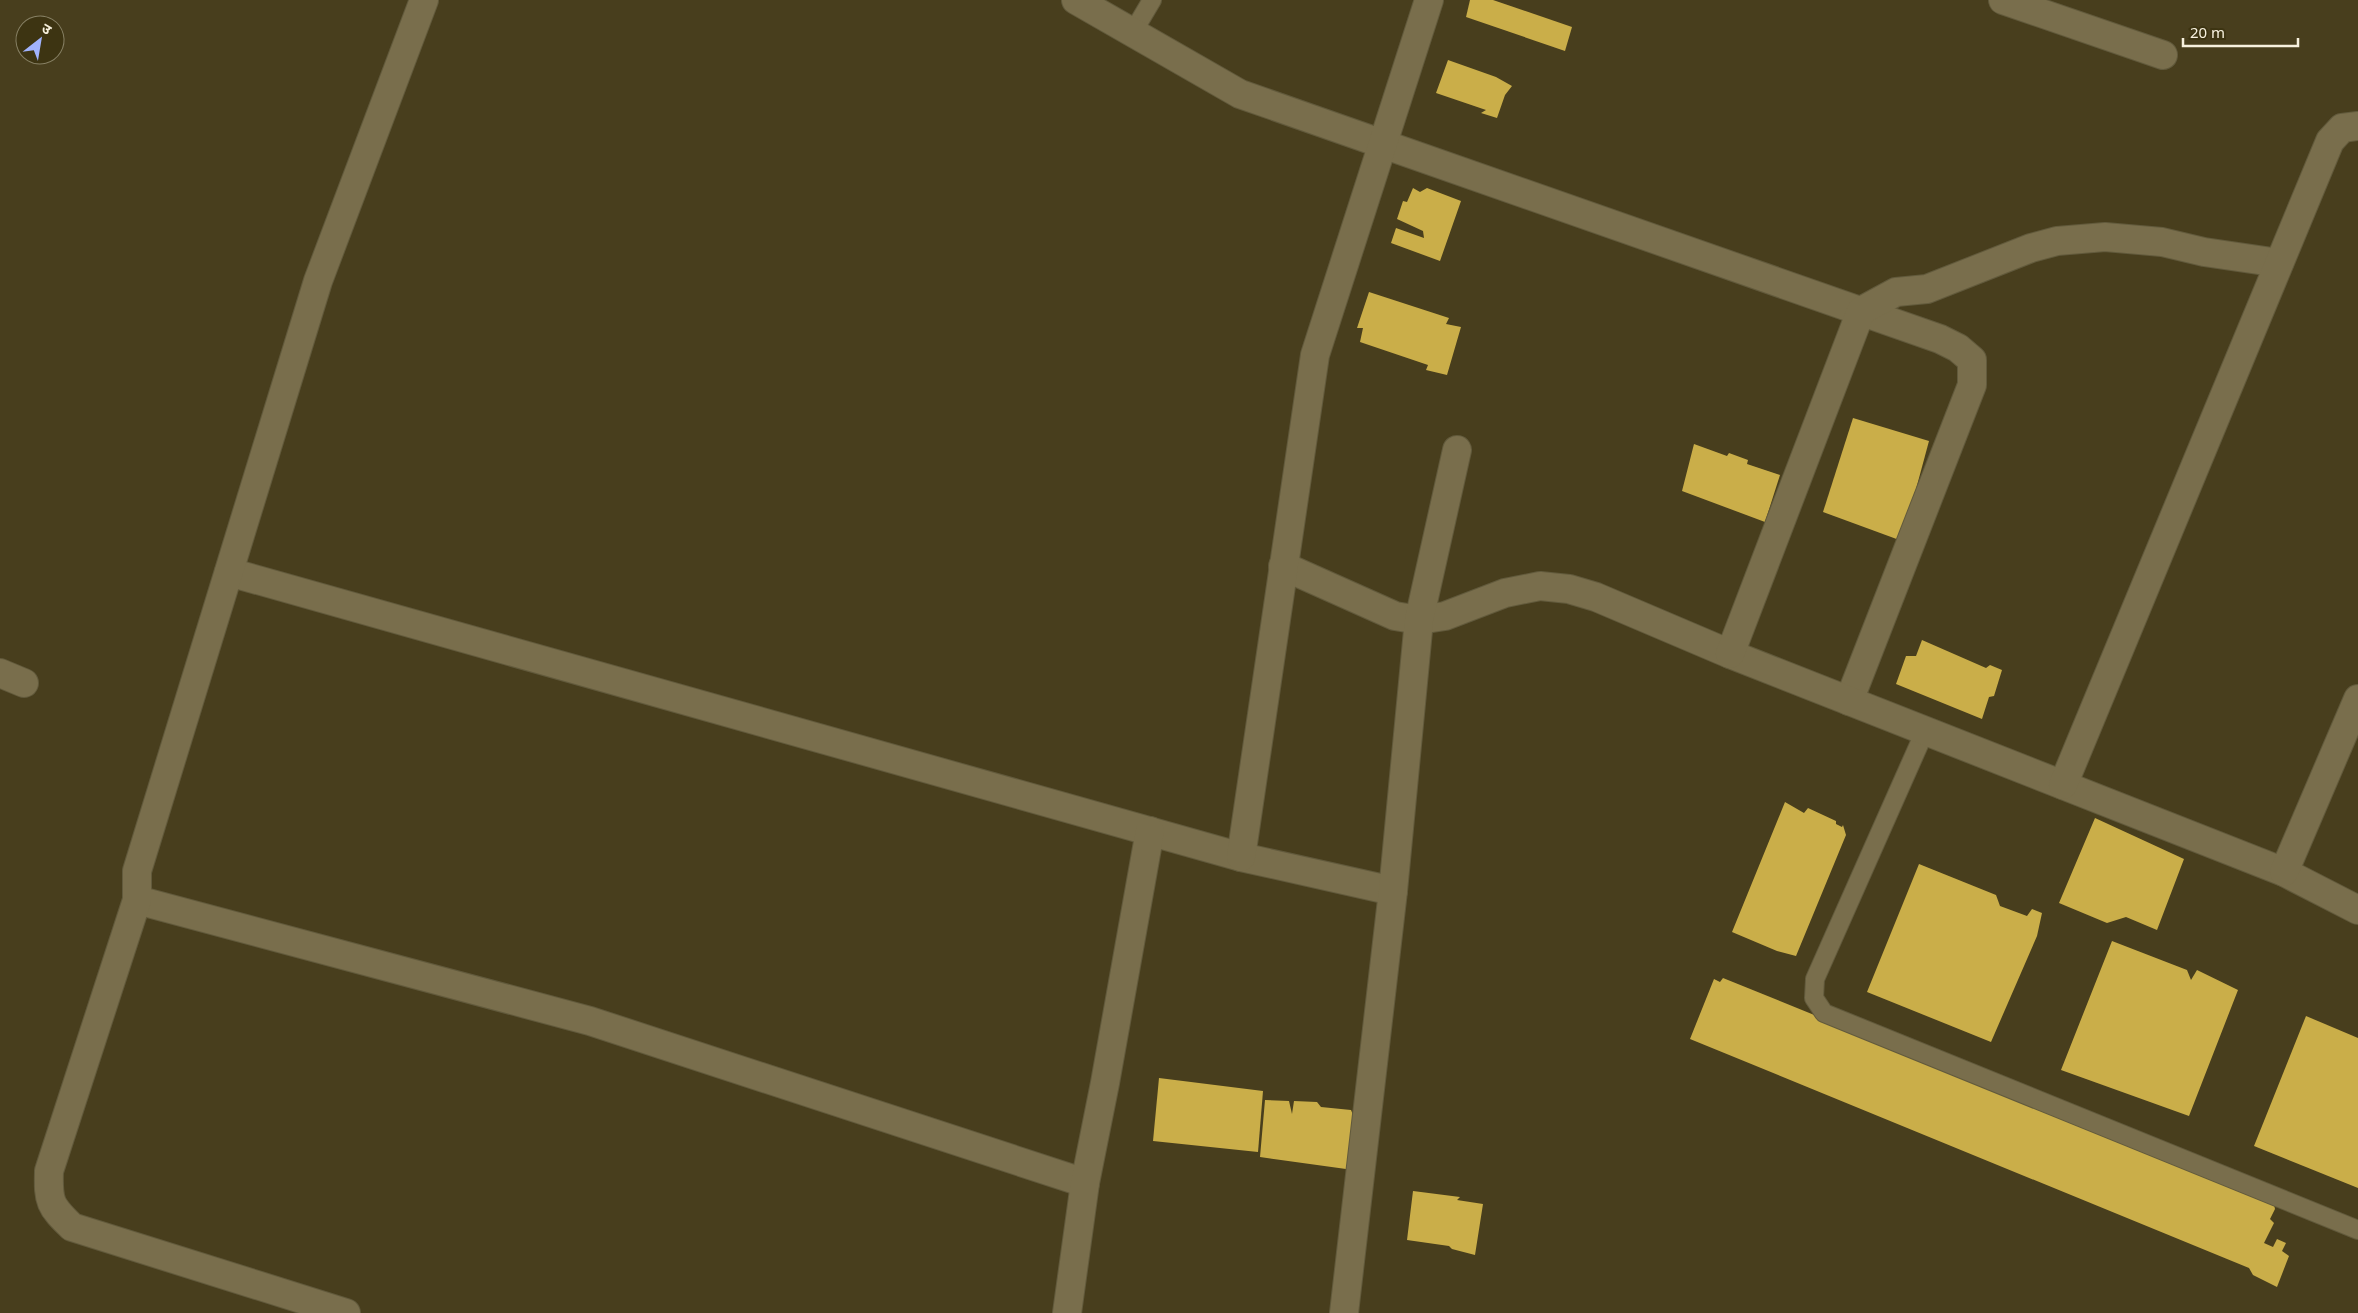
<svg xmlns="http://www.w3.org/2000/svg" width="2358" height="1313" font-family="'Noto Sans','Noto Sans Devanagari',sans-serif">
  <rect width="100%" height="100%" fill="#483e1d"/>
  <g fill="#caae49">
    <polygon points="1470,0 1493,0 1572,27 1565,51 1466,17"/>
    <polygon points="1448,60 1496,77 1512,86 1505,95 1497,118 1481,113 1486,110 1436,93"/>
    <polygon points="1413,188 1420,192 1427,188 1461,201 1440,261 1391,243 1396,228 1424,238 1423,231 1397,219 1403,201 1407,202"/>
    <polygon points="1369,292 1449,318 1446,324 1461,327 1447,375 1426,370 1428,365 1360,342 1363,328 1357,328"/>
    <polygon points="1853,418 1929,441 1902,541 1823,512"/>
    <polygon points="1694,444 1727,456 1729,453 1748,460 1747,464 1780,475 1765,522 1682,491"/>
    <polygon points="1922,640 1986,668 1990,665 2002,670 1994,696 1989,697 1982,719 1896,684 1906,656 1916,656"/>
    <polygon points="1785,802 1804,813 1808,808 1836,821 1836,824 1842,827 1843,825 1846,835 1796,956 1777,951 1732,932"/>
    <polygon points="2095,818 2184,859 2157,930 2126,917 2107,923 2059,903"/>
    <polygon points="1919,864 1996,895 2000,906 2027,916 2032,909 2042,913 2037,936 1991,1042 1867,992"/>
    <polygon points="2112,941 2187,970 2191,980 2197,970 2238,990 2189,1116 2061,1070"/>
    <polygon points="1723,978 2273,1201 2275,1209 2270,1219 2274,1223 2264,1243 2273,1247 2277,1239 2286,1243 2282,1251 2289,1256 2277,1287 2253,1275 2249,1268 1690,1039 1714,979 1720,982"/>
    <polygon points="2306,1016 2358,1038 2358,1188 2254,1146"/>
    <polygon points="1159,1078 1263,1091 1258,1152 1153,1141"/>
    <polygon points="1265,1100 1289,1101 1292,1114 1294,1101 1317,1102 1321,1107 1351,1110 1356,1122 1346,1169 1260,1157"/>
    <polygon points="1413,1191 1460,1197 1457,1200 1483,1204 1475,1255 1452,1249 1449,1246 1407,1240"/>
  </g>
  <g fill="none" stroke-linecap="round" stroke-linejoin="round">
    <defs>
      <g id="service">
        <polyline points="1133,32 1152,0"/>
        <polyline points="1925,731 1815,979 1814,998 1824,1013 2358,1230"/>
      </g>
      <g id="minor">
        <polyline points="1076,0 1240,94 1940,339 1958,348 1972,360 1972,385 1849,701"/>
        <polyline points="2003,0 2163,55"/>
        <polyline points="1283,566 1395,616 1419,620 1445,616 1505,593 1540,586 1569,589 1596,597 1730,654 2284,872 2358,910"/>
        <polyline points="229,572 1241,857 1393,891"/>
        <polyline points="1730,654 1861,311 1896,292 1927,289 2031,248 2057,241 2105,237 2162,242 2204,252 2279,263"/>
        <polyline points="0,673 24,683"/>
        <polyline points="2063,785 2330,141 2342,128 2358,126"/>
        <polyline points="1241,857 1315,355 1429,0"/>
        <polyline points="2284,872 2358,699"/>
        <polyline points="137,900 590,1021 1085,1183"/>
        <path d="M346,1313L72,1227C50,1206 48,1202 49,1171L137,900V871L318,281L424,0"/>
        <polyline points="1067,1313 1085,1183 1105,1083 1150,831"/>
        <polyline points="1344,1313 1393,891 1419,620 1457,450"/>
      </g>
    </defs>
    <use href="#service" stroke="#625a3c" stroke-width="20"/>
    <use href="#minor" stroke="#625a3c" stroke-width="30"/>
    <use href="#service" stroke="#796e4c" stroke-width="18"/>
    <use href="#minor" stroke="#796e4c" stroke-width="28"/>
  </g>
  <g transform="translate(40 40) rotate(31)"><circle r="24" fill="#3d3412" stroke="#878064"/>
  <path d="M0-4L9 19L0 12L-9 19Z" fill="#a1b3fd"/>
  <text y="-8" font-size="14" font-weight="bold" text-anchor="middle" fill="#f7f1de">उ</text>
  </g>
  <path d="M2183 38v8h115v-8" fill="none" stroke="#f7f1de" stroke-width="2.5"/>
  <text x="2190" y="38" font-size="15" fill="#f7f1de" stroke="#3d3412" stroke-width="4" paint-order="stroke">20 m</text>
</svg>
